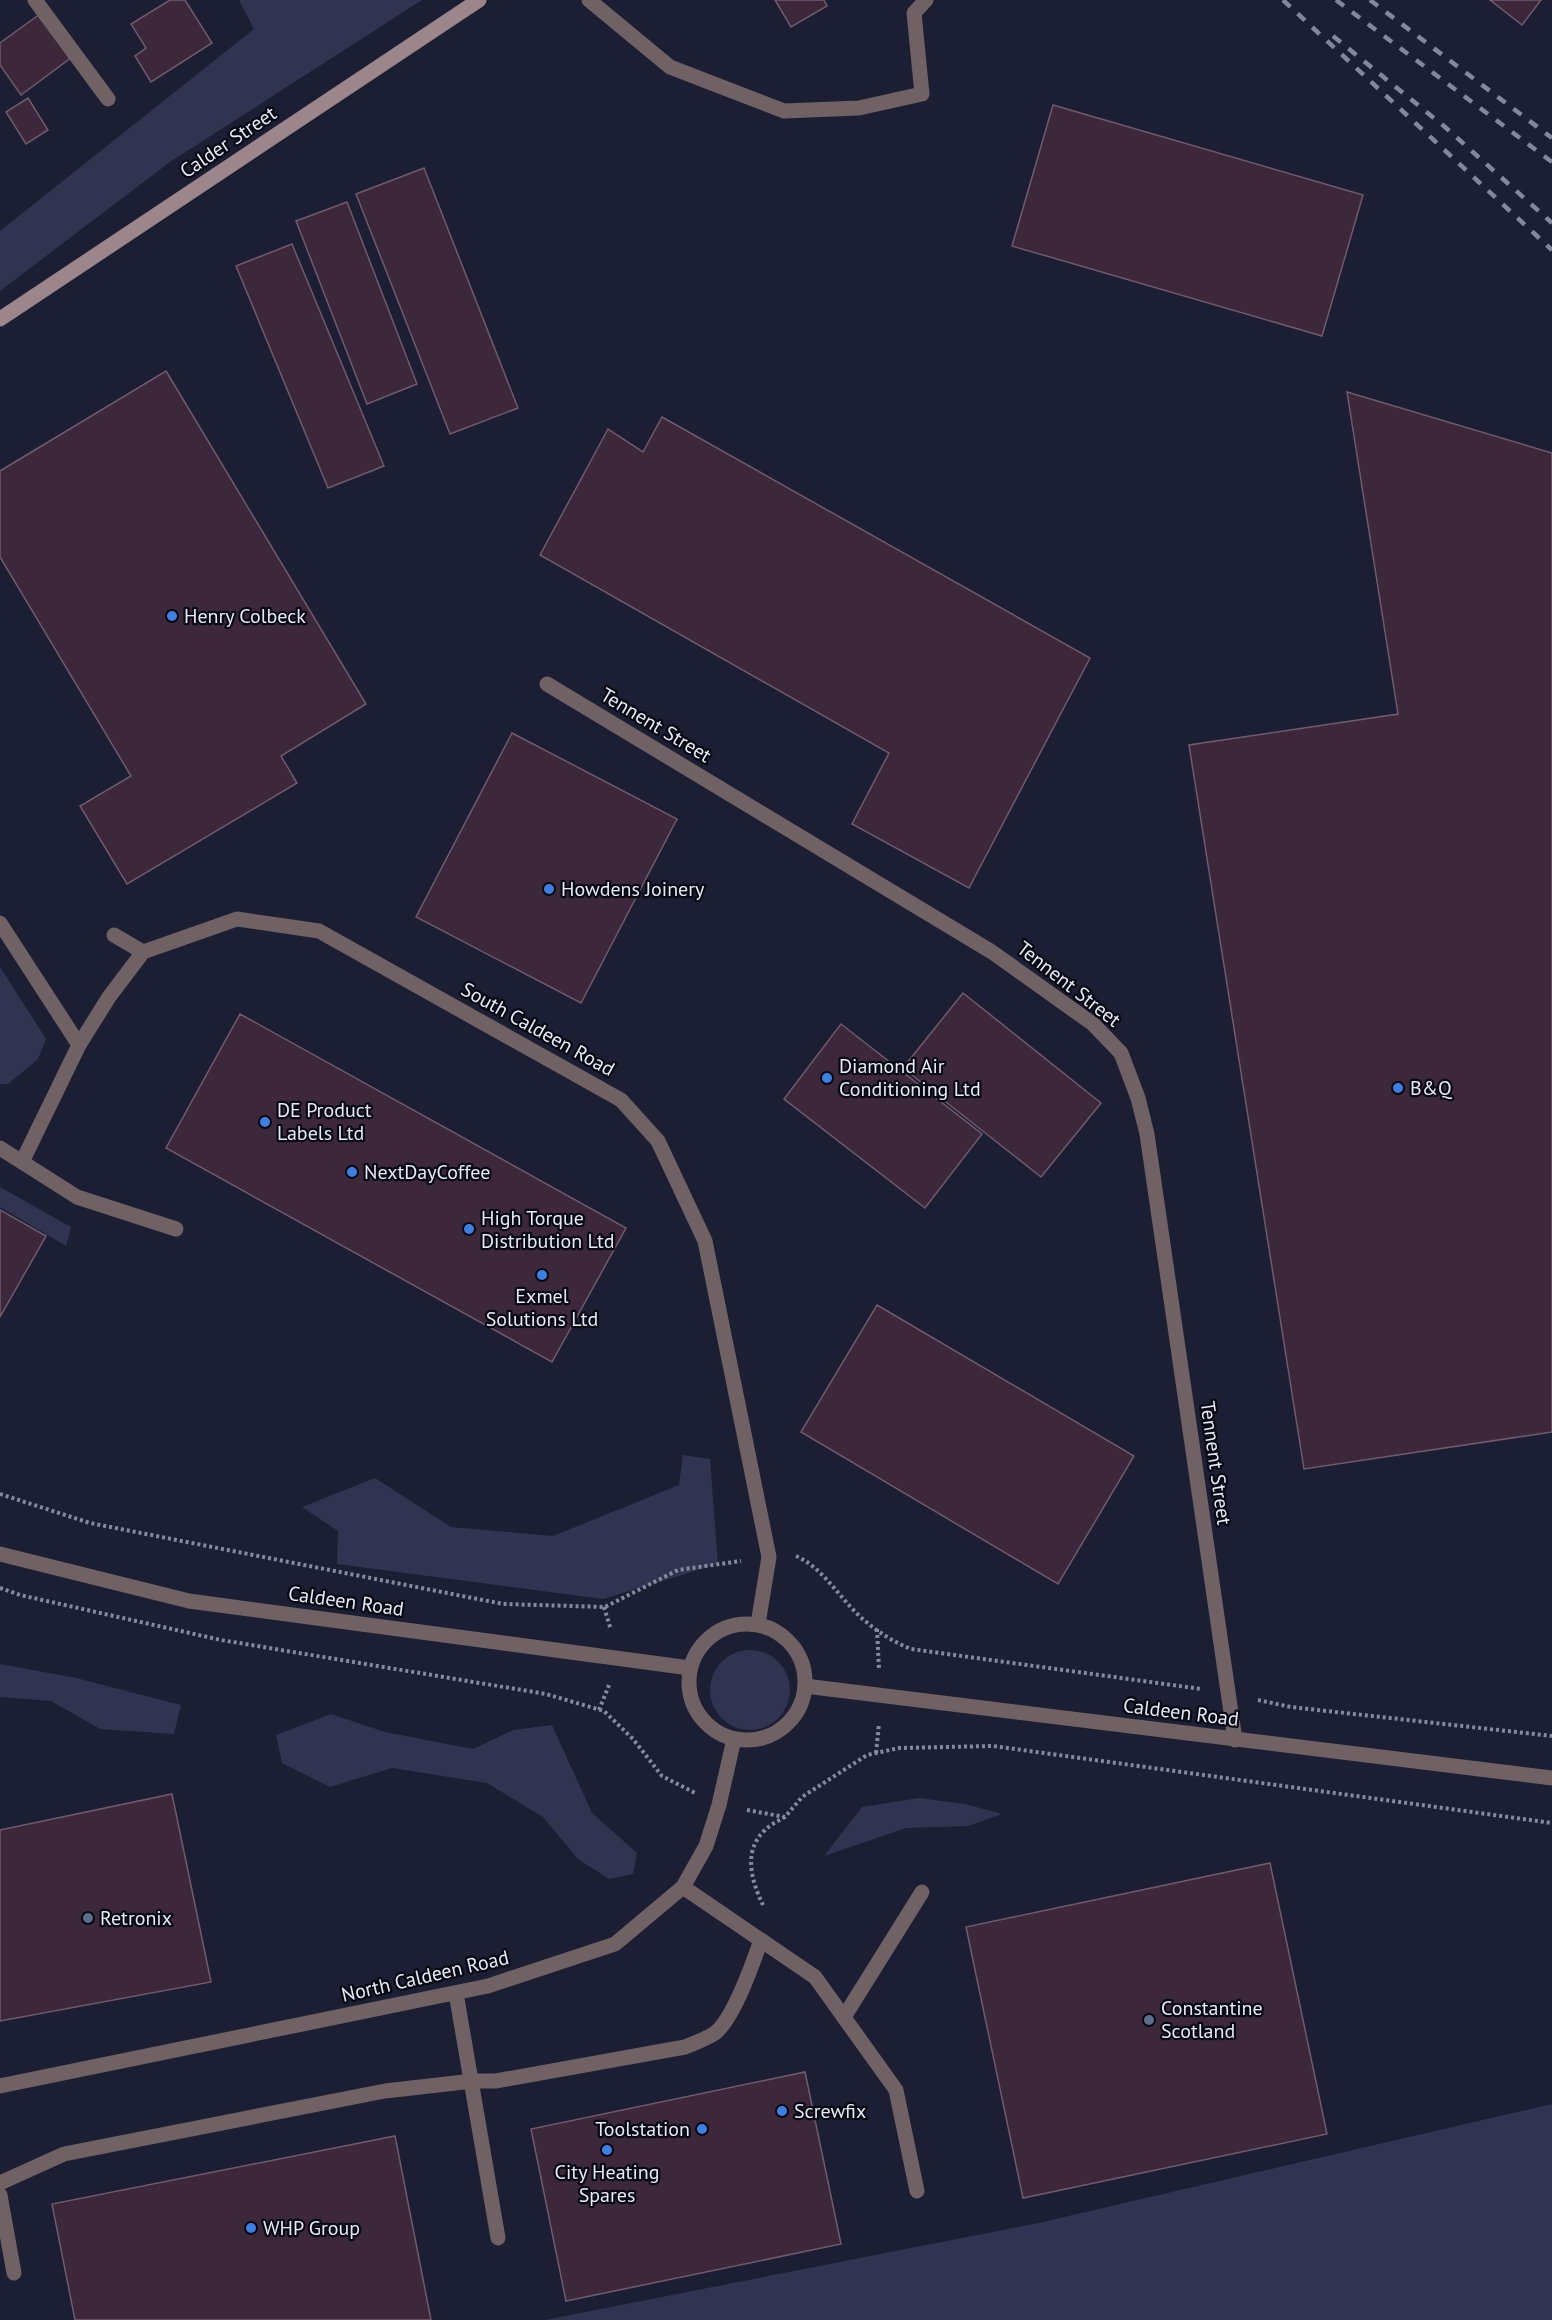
<svg xmlns="http://www.w3.org/2000/svg" width="1552" height="2320" font-family="'PT Sans',sans-serif">
  <rect width="100%" height="100%" fill="#1c1e34"/>
  <g fill="#313450">
    <polygon points="239,0 422,0 170,162 0,291 0,231 254,29"/>
    <polygon points="0,967 46,1039 38,1059 8,1084 0,1084"/>
    <polygon points="0,1187 71,1227 66,1246 0,1207"/>
    <polygon points="683,1455 710,1459 718,1564 603,1599 337,1564 338,1531 302,1507 375,1478 451,1527 553,1536 679,1485"/>
    <circle cx="750" cy="1690" r="40"/>
    <polygon points="0,1664 76,1678 181,1705 174,1734 100,1729 51,1701 0,1697"/>
    <polygon points="331,1714 385,1732 473,1749 513,1730 552,1725 592,1813 637,1853 633,1874 609,1879 578,1859 543,1817 487,1783 392,1768 330,1787 282,1763 276,1735"/>
    <polygon points="919,1798 965,1804 1002,1814 968,1826 906,1828 824,1856 862,1807"/>
    <polygon points="1552,2104 1552,2320 545,2320 1038,2223"/>
  </g>
  <g fill="#3c283a" stroke="#715a6e" stroke-width="1.5">
    <polygon points="170,0 185,0 212,43 151,82 135,56 146,48 131,24"/>
    <polygon points="775,0 824,0 827,6 791,27"/>
    <polygon points="1490,0 1541,0 1522,25"/>
    <polygon points="40,14 72,57 21,95 0,65 0,43"/>
    <polygon points="28,98 48,130 26,144 6,112"/>
    <polygon points="1053,105 1363,195 1322,336 1012,246"/>
    <polygon points="424,168 518,408 450,434 356,194"/>
    <polygon points="347,202 417,384 367,404 296,221"/>
    <polygon points="292,244 384,466 328,488 236,266"/>
    <polygon points="166,371 366,704 281,756 297,783 127,884 80,806 131,776 0,557 0,471"/>
    <polygon points="1347,392 1552,453 1552,1432 1304,1469 1189,745 1398,714"/>
    <polygon points="662,417 1090,658 969,888 852,824 889,753 540,555 608,429 643,452"/>
    <polygon points="512,733 677,819 581,1003 416,917"/>
    <polygon points="963,993 1101,1103 1041,1177 903,1068"/>
    <polygon points="240,1014 626,1228 552,1362 166,1148"/>
    <polygon points="841,1024 982,1134 925,1208 784,1099"/>
    <polygon points="0,1210 46,1236 0,1317"/>
    <polygon points="877,1305 1134,1456 1058,1584 801,1432"/>
    <polygon points="172,1794 211,1982 0,2021 0,1830"/>
    <polygon points="1270,1863 1327,2134 1023,2198 966,1927"/>
    <polygon points="805,2072 841,2244 566,2301 531,2129"/>
    <polygon points="395,2136 431,2320 75,2320 52,2204"/>
  </g>
  <g fill="none" stroke-linecap="round" stroke-linejoin="round">
    <g stroke="#87899c" stroke-width="4" stroke-dasharray="3 3" stroke-linecap="butt">
      <polyline points="0,1494 90,1523 503,1604 605,1607 678,1570 741,1561"/>
      <path d="M796,1556C824,1568 841,1601 864,1620C879,1633 894,1642 911,1649L1201,1689"/>
      <polyline points="0,1588 20,1595 221,1640 546,1694 604,1711 633,1739 662,1776 695,1793"/>
      <polyline points="604,1607 611,1630"/>
      <polyline points="877,1629 879,1669"/>
      <polyline points="1258,1700 1291,1707 1552,1736"/>
      <polyline points="599,1710 609,1685"/>
      <polyline points="876,1753 879,1724"/>
      <polyline points="747,1810 785,1817 802,1797 867,1755 899,1748 993,1746 1552,1823"/>
      <path d="M763,1905C752,1882 742,1851 765,1830C770,1825 778,1821 785,1817"/>
    </g>
    <g stroke="#6f6164" stroke-width="15">
      <polyline points="589,0 670,67 784,111 859,108 922,94 914,13 926,0"/>
      <polyline points="0,923 79,1045"/>
      <polyline points="114,935 143,952"/>
      <polyline points="683,1887 815,1977 896,2090 917,2191"/>
      <polyline points="456,1993 498,2238"/>
      <polyline points="844,2017 922,1892"/>
      <path d="M0,2183L64,2154L385,2091L473,2081H496L685,2047C695,2043 706,2039 715,2033C734,2018 753,1963 761,1940"/>
      <polyline points="0,2195 14,2273"/>
    </g>
    <g stroke="#6f6164" stroke-width="15">
      <polyline points="35,0 108,99"/>
      <polyline points="547,684 992,952 1093,1024 1121,1053 1138,1098 1147,1134 1235,1740"/>
      <polyline points="0,1148 22,1162 79,1045 109,997 143,952 237,919 319,931 621,1100 658,1141 705,1241 769,1557 758,1624"/>
      <polyline points="22,1162 77,1197 176,1229"/>
      <polyline points="0,2086 488,1986 615,1944 683,1887 706,1846 719,1805 734,1739"/>
    </g>
    <g stroke="#6f6164" stroke-width="15">
      <polyline points="0,1554 189,1601 690,1668"/>
      <circle cx="747" cy="1682" r="58"/>
      <polyline points="805,1686 1552,1778"/>
    </g>
    <polyline stroke="#9c858b" stroke-width="15" points="0,319 479,0"/>
    <g stroke="#848699" stroke-width="4.5" stroke-dasharray="10 10" stroke-linecap="butt">
      <polyline points="1283,0 1552,250"/>
      <polyline points="1336,0 1552,162"/>
      <polyline points="1370,0 1552,138"/>
      <polyline points="1333,36 1445,127 1552,223"/>
    </g>
  </g>
  <g fill="#3f7fe0" stroke="#080912" stroke-width="2">
    <circle cx="172" cy="616" r="6"/>
    <circle cx="549" cy="889" r="6"/>
    <circle cx="827" cy="1078" r="6"/>
    <circle cx="1398" cy="1088" r="6"/>
    <circle cx="265" cy="1122" r="6"/>
    <circle cx="352" cy="1172" r="6"/>
    <circle cx="469" cy="1229" r="6"/>
    <circle cx="542" cy="1275" r="6"/>
    <circle cx="782" cy="2111" r="6"/>
    <circle cx="702" cy="2129" r="6"/>
    <circle cx="607" cy="2150" r="6"/>
    <circle cx="251" cy="2228" r="6"/>
  </g>
  <g fill="#5c6f8a" stroke="#080912" stroke-width="2">
    <circle cx="88" cy="1918" r="6"/>
    <circle cx="1149" cy="2020" r="6"/>
  </g>
  <g text-anchor="middle" stroke-width="4.5" stroke-linejoin="round" paint-order="stroke">
    <g font-size="20" fill="#e8eafa" stroke="#080912">
      <text transform="translate(228 142) rotate(-34)" y="7">Calder Street</text>
      <text transform="translate(656 725) rotate(31)" y="7">Tennent Street</text>
      <text transform="translate(1069 984) rotate(38)" y="7">Tennent Street</text>
      <text transform="translate(538 1029) rotate(29)" y="7">South Caldeen Road</text>
      <text transform="translate(1216 1463) rotate(82)" y="7">Tennent Street</text>
      <text transform="translate(346 1601) rotate(8)" y="7">Caldeen Road</text>
      <text transform="translate(1181 1712) rotate(7)" y="7">Caldeen Road</text>
      <text transform="translate(425 1976) rotate(-13)" y="7">North Caldeen Road</text>
    </g>
    <g font-size="20" fill="#e8eafa" stroke="#080912" text-anchor="start">
      <text x="184" y="623">Henry Colbeck</text>
      <text x="561" y="896">Howdens Joinery</text>
      <text x="839" y="1073">Diamond Air<tspan x="839" dy="23">Conditioning Ltd</tspan></text>
      <text x="1410" y="1095">B&amp;Q</text>
      <text x="277" y="1117">DE Product<tspan x="277" dy="23">Labels Ltd</tspan></text>
      <text x="364" y="1179">NextDayCoffee</text>
      <text x="481" y="1225">High Torque<tspan x="481" dy="23">Distribution Ltd</tspan></text>
      <text x="542" y="1303" text-anchor="middle">Exmel<tspan x="542" dy="23">Solutions Ltd</tspan></text>
      <text x="100" y="1925">Retronix</text>
      <text x="1161" y="2015">Constantine<tspan x="1161" dy="23">Scotland</tspan></text>
      <text x="794" y="2118">Screwfix</text>
      <text x="690" y="2136" text-anchor="end">Toolstation</text>
      <text x="607" y="2179" text-anchor="middle">City Heating<tspan x="607" dy="23">Spares</tspan></text>
      <text x="263" y="2235">WHP Group</text>
    </g>
  </g>
</svg>
